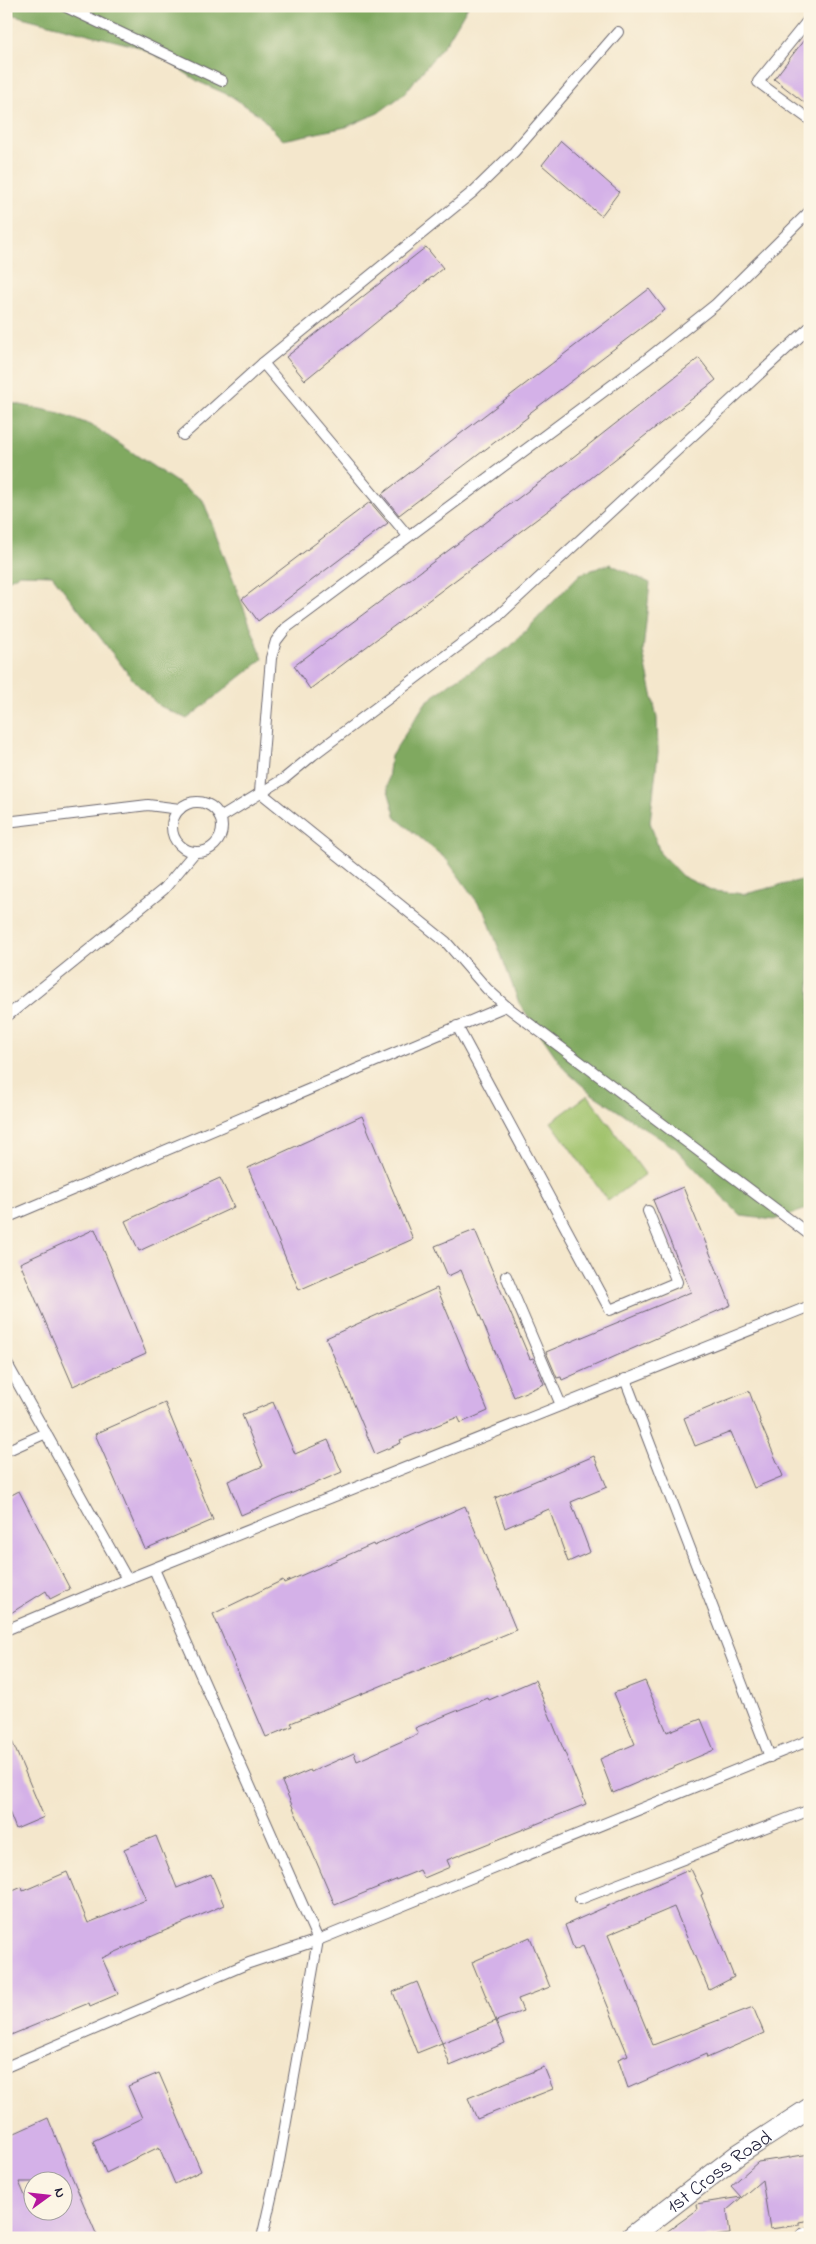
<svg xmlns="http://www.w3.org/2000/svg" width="816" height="2244" font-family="'Indie Flower',sans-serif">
  <rect width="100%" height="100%" fill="#fcf5e5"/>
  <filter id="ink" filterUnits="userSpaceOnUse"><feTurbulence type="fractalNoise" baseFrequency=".02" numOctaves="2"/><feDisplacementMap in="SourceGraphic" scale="10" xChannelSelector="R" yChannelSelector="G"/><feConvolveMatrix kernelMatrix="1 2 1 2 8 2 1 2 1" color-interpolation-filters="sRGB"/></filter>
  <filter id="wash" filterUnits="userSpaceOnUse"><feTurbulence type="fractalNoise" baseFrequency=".0096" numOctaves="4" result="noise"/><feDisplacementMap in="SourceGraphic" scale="20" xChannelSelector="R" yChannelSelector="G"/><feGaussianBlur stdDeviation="1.12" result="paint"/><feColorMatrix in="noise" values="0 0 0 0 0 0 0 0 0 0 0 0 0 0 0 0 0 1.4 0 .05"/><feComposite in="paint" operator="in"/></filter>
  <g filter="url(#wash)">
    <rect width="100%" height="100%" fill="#f4e7cc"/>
    <polygon fill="#a1c36d" stroke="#627254" points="588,1095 645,1174 608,1201 551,1122"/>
    <g fill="#80a960" stroke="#51664e">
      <polygon points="6,6 468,6 448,40 404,94 378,113 346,127 283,140 259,115 231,96 199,82 169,62 139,47 6,13"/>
      <polygon points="6,402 60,413 93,426 203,500 263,659 187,719 158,705 133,680 52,575 19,574 6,581"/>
      <polygon points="610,564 650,583 643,651 657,718 658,753 650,822 660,853 682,876 713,891 745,894 810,878 810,1208 774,1220 741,1216 675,1148 592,1094 565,1070 519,1003 486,914 447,860 396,818 387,787 391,756 426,702 452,682 510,647 580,574"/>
    </g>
    <g id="blocks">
      <g fill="#d4b1e8" fill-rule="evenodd">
        <polygon points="810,32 810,107 774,79"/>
        <polygon points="561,141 619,192 601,216 542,165"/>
        <polygon points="426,247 443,268 305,380 286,357"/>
        <polygon points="649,289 665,310 527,415 528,417 399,515 382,494"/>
        <polygon points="699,358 716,380 577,489 310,689 294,666 568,461"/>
        <polygon points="370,502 388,523 258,621 242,599"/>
        <polygon points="362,1116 413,1239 299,1290 248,1168"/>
        <polygon points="220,1178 234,1207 139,1251 125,1221"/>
        <polygon points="683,1187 731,1305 562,1380 561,1377 557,1378 546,1352 691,1292 653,1200"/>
        <polygon points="95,1229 146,1353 73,1386 20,1263"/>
        <polygon points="475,1230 530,1359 533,1358 544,1384 514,1397 461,1270 448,1276 435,1246"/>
        <polygon points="437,1288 488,1411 461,1423 458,1417 400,1440 401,1443 375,1454 326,1338"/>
        <polygon points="749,1391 760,1420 759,1420 783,1476 754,1488 731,1432 695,1446 684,1418"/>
        <polygon points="273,1402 295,1454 328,1440 342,1472 241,1515 228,1481 263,1466 242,1415"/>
        <polygon points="165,1403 213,1520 145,1549 95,1434"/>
        <polygon points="594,1456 607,1487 571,1502 590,1552 568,1562 549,1509 505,1528 495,1498"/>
        <polygon points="19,1491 70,1589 50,1599 46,1591 6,1616 6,1498"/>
        <polygon points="465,1506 516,1630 291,1723 293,1726 266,1737 213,1614 283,1580 284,1583 373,1544 374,1546"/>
        <polygon points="535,1680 586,1804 447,1860 450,1867 424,1878 420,1870 335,1905 282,1782 310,1770 311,1772 354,1753 357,1761 418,1734 415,1728 488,1698 489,1700"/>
        <polygon points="645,1681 667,1732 701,1719 714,1750 613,1793 600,1759 635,1744 614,1693"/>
        <polygon points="6,1727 44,1817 16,1829 6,1804"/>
        <polygon points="156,1836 177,1888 211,1874 224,1905 102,1958 118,1994 90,2006 89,2003 6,2037 6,1894 22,1887 23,1891 67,1872 88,1923 146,1900 124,1849"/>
        <polygon points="691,1869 703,1894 701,1895 734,1977 709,1990 674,1907 608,1935 653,2045 753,2007 764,2033 707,2058 706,2054 628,2088 618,2059 628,2055 583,1946 574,1950 565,1925"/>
        <polygon points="530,1937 550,1987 518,1999 523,2011 496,2021 472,1962"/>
        <polygon points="417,1982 442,2043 417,2053 393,1992"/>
        <polygon points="496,2021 505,2043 450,2066 442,2043"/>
        <polygon points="544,2067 553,2089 477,2119 468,2098"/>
        <polygon points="159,2073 201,2171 175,2184 159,2147 106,2173 93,2141 142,2118 128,2086"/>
        <path d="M48,2118L72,2177L98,2238H10L6,2229V2137ZM19,2182H62V2212H32Z"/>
        <polygon points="810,2154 810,2220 799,2222 799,2225 770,2229 762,2180 727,2210 730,2234 700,2238 658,2238 697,2210 696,2204 741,2197 731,2186 758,2162"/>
      </g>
    </g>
  </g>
  <g filter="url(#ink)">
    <use href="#blocks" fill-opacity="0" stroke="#6c676e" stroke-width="1"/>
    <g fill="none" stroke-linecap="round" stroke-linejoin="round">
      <defs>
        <g id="service">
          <polyline points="64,6 222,81"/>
          <polyline points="810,18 758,82 810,120"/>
          <polyline points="263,363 474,191 514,152 618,32"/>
          <polyline points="183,435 263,363 408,536"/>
          <circle cx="197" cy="827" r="25"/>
          <polyline points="220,818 285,778 313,755 497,617 810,327"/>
          <polyline points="6,822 148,805 180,809"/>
          <polyline points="506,1006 810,1235"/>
          <polyline points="6,1017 164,889 195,852"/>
          <polyline points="457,1026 610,1310 677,1282 648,1211"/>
          <polyline points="6,1218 506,1006 487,989 446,942 260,792 271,658 276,641 286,628 646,360 715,305 810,211"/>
          <polyline points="506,1276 561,1405"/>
          <polyline points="6,1362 127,1579"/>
          <polyline points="625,1379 770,1757"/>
          <polyline points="6,1451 46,1433"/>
          <polyline points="154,1569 318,1940 278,2167 262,2238"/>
          <polyline points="6,1630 127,1579 810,1306"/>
          <polyline points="580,1899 810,1810"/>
          <polyline points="6,2067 249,1963 318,1940 810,1740"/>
        </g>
        <g id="minor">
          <path id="s1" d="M630,2238L739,2154L810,2108"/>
          <polyline points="805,2238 810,2237"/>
        </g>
      </defs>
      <use href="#service" stroke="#6c676e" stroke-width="12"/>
      <use href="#minor" stroke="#6c676e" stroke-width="22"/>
      <use href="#service" stroke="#fff" stroke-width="10"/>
      <use href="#minor" stroke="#fff" stroke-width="20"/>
    </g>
  </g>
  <g text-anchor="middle" stroke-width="5" stroke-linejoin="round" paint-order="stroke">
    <g font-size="20" fill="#22223b" stroke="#fcf5e5">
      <text dy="7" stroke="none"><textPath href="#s1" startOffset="111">1st Cross Road</textPath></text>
    </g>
  </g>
  <rect width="816" height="2244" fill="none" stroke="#fcf5e5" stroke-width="25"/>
  <g transform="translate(48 2196) rotate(75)"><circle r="24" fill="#fcf5e5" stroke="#a5a1a1"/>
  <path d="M0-4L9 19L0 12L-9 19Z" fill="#b5179e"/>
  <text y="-8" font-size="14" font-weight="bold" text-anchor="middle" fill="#22223b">N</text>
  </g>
</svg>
